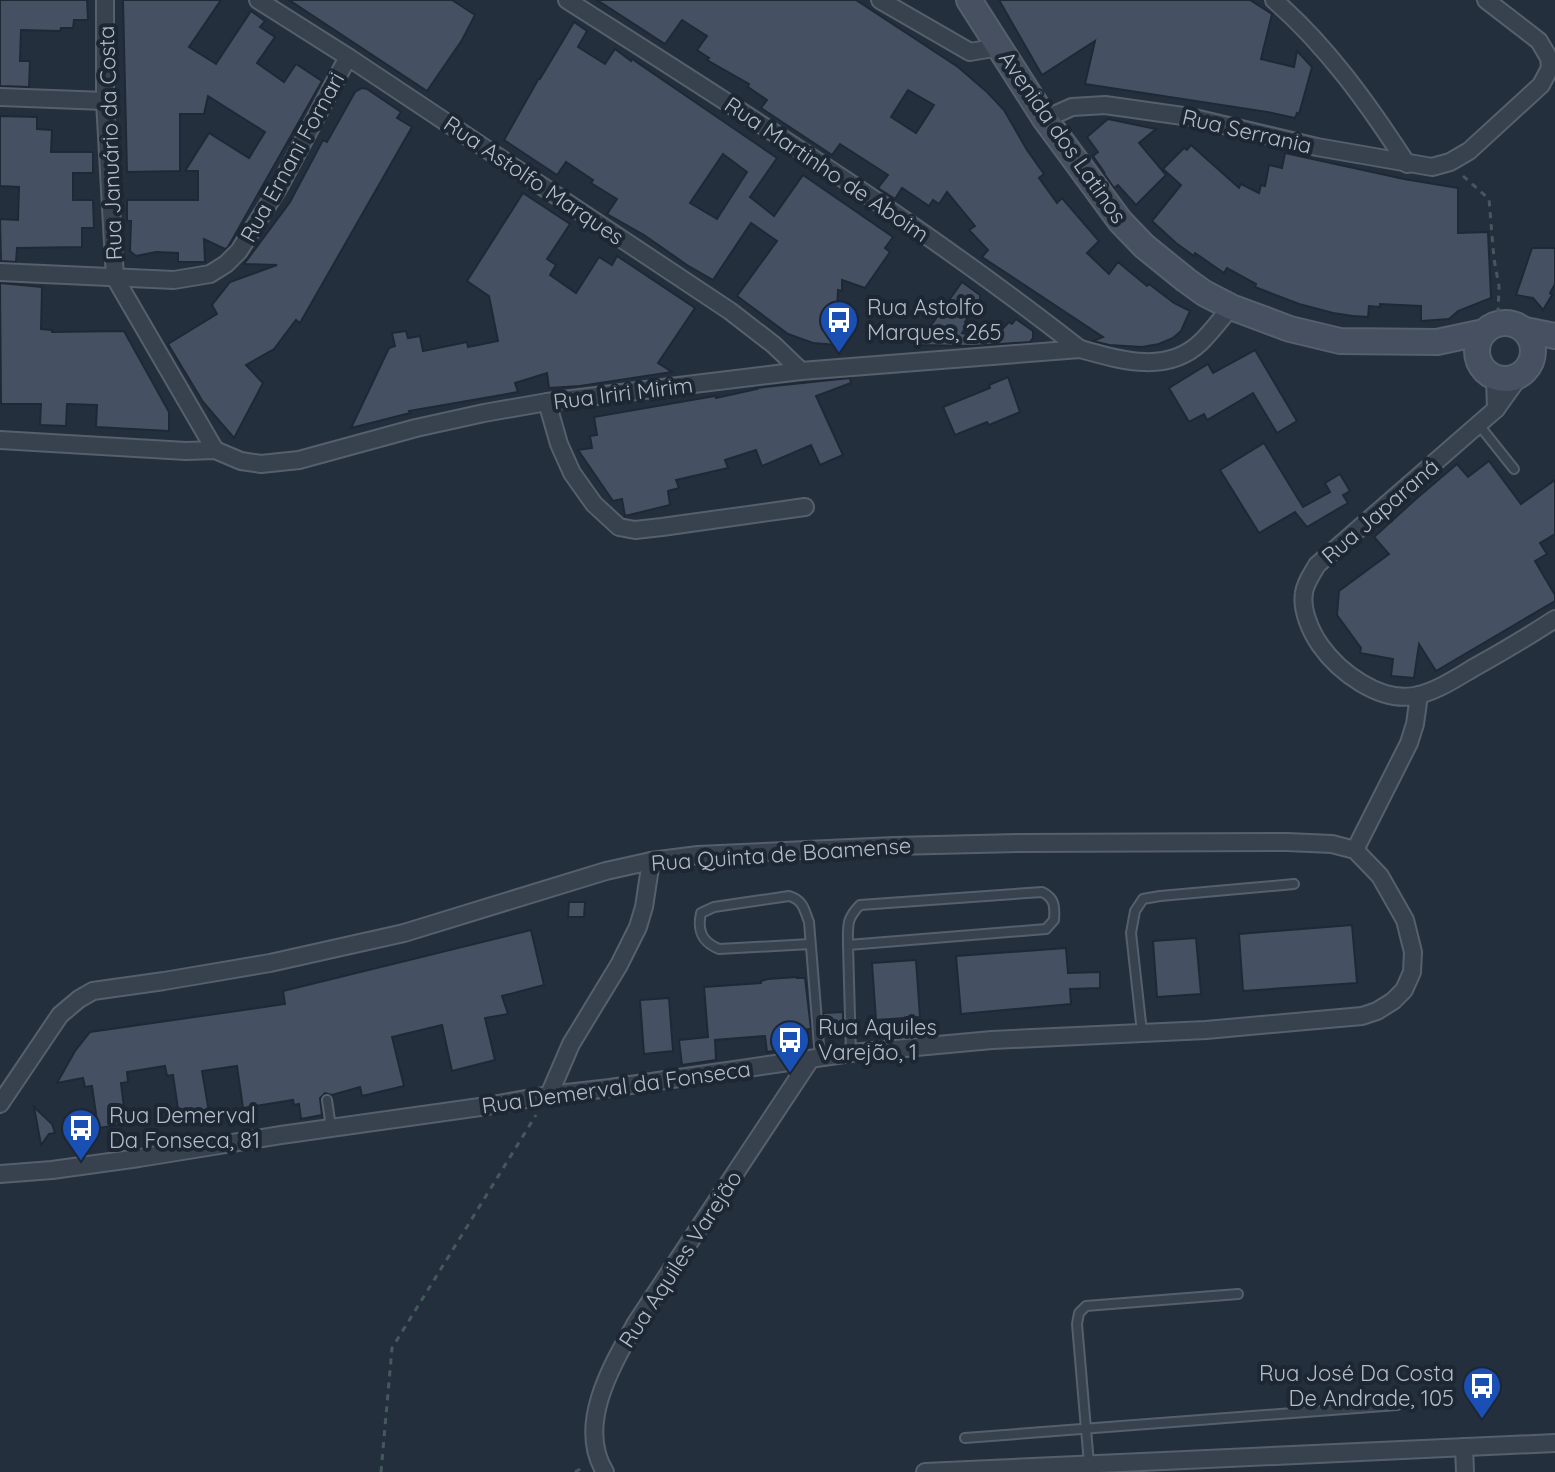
<svg xmlns="http://www.w3.org/2000/svg" width="1555" height="1472" font-family="Quicksand,sans-serif">
  <rect width="100%" height="100%" fill="#242f3e"/>
  <g fill="#455162" stroke="#1f2835" stroke-width="2" fill-rule="evenodd">
    <polygon points="0,0 87,0 88,20 74,20 73,28 61,28 60,31 21,30 20,61 30,61 29,87 0,86"/>
    <polygon points="123,0 221,0 189,47 216,64 251,11 265,21 260,27 275,37 257,63 284,82 296,64 322,81 228,247 225,249 204,239 205,262 178,262 178,253 156,252 136,256 130,251 131,221 127,221 127,200 198,200 198,171 185,171 209,133 249,158 265,132 208,96 204,114 180,114 180,171 127,172"/>
    <polygon points="289,0 452,0 475,15 462,40 427,91"/>
    <path d="M597,0H856L958,67L987,92L1004,110L1027,150L1044,174L1039,178L1057,203L1062,198L1099,241L1087,253L1109,274L1118,262L1147,286L1149,284L1174,303L1190,311L1181,331L1173,338L1159,344L1142,347L1109,345L1093,341L1103,337L982,257L988,250L969,230L975,226L947,192L939,204L933,200L929,206L902,188L895,199L878,188L888,175L840,144L832,155L761,108L767,100L748,87L749,84L707,60L709,58L697,50L707,36L682,20L665,44ZM908,90L934,105L916,133L891,117Z"/>
    <polygon points="999,0 1250,0 1272,14 1261,59 1294,67 1297,51 1312,67 1299,114 1297,113 1295,118 1267,112 1085,84 1095,41 1042,75"/>
    <path d="M574,22L587,31L578,47L605,64L615,49L631,61L632,59L777,158L750,197L774,216L803,175L893,237L885,248L890,252L865,288L842,280V291L838,290L836,330H839L838,345L813,343L788,334L737,296L777,241L751,223L713,280L687,265L644,235L607,214L617,199L591,183L593,180L566,162L557,175L504,140L539,78L540,79ZM723,154L747,172L717,219L690,203Z"/>
    <polygon points="362,88 367,89 401,112 397,118 412,127 300,323 296,320 274,349 246,365 263,383 234,438 203,402 168,344 217,314 212,305 230,282 277,265 244,264 290,202 323,140 327,142 355,92"/>
    <polygon points="0,116 37,117 37,129 52,130 51,152 93,152 93,173 73,173 73,200 93,200 94,228 82,228 82,247 17,248 16,262 1,261 0,219 18,220 19,187 0,186"/>
    <polygon points="1108,119 1156,129 1139,143 1166,175 1136,205 1118,185 1114,188 1103,172 1104,172 1093,156 1098,152 1087,137"/>
    <polygon points="1191,145 1239,188 1241,184 1259,193 1261,185 1265,186 1269,165 1282,168 1285,153 1404,179 1458,188 1458,233 1488,232 1491,298 1458,311 1449,319 1421,321 1421,306 1380,304 1380,307 1369,306 1368,317 1353,316 1333,313 1299,304 1255,287 1256,284 1227,268 1224,273 1195,253 1194,256 1176,243 1152,221 1181,185 1163,169 1184,148 1187,150"/>
    <polygon points="523,193 570,224 547,259 556,265 550,275 576,293 599,257 612,265 617,256 695,308 658,363 672,372 580,386 549,388 547,373 515,383 518,392 409,411 410,413 351,428 389,348 395,346 392,333 406,331 408,338 420,336 423,351 467,342 468,347 498,341 489,296 467,281"/>
    <polygon points="1532,248 1555,248 1555,284 1550,293 1552,295 1543,310 1533,298 1516,295"/>
    <polygon points="962,282 980,295 980,301 965,322 968,324 962,333 992,340 1009,322 1012,324 1016,319 1033,331 1033,338 1030,342 972,346 917,345"/>
    <polygon points="0,283 42,287 41,329 52,330 52,332 124,331 169,412 169,431 96,427 97,405 67,404 66,426 40,425 41,404 1,404"/>
    <polygon points="1255,350 1297,421 1277,433 1253,393 1207,420 1204,414 1189,422 1169,388 1208,364 1213,373"/>
    <polygon points="1008,377 1020,412 989,425 987,422 955,435 943,407 990,388 989,385"/>
    <polygon points="850,378 851,383 816,396 843,455 820,465 811,445 762,466 756,450 725,460 728,468 676,480 679,488 668,491 670,505 625,516 622,499 613,501 578,450 592,448 590,436 597,435 594,417 709,397 716,396 716,398 757,389 756,388"/>
    <polygon points="1264,443 1303,507 1330,492 1325,483 1340,474 1350,491 1343,495 1348,503 1307,527 1295,512 1259,533 1220,470"/>
    <polygon points="1489,461 1521,504 1555,480 1555,534 1540,543 1547,554 1535,561 1555,595 1555,601 1436,671 1419,644 1414,678 1391,676 1393,659 1360,653 1361,648 1337,615 1339,591 1389,554 1374,537 1417,498 1457,464 1468,477"/>
    <polygon points="569,902 585,902 584,917 568,917"/>
    <polygon points="1352,925 1357,983 1243,991 1239,934"/>
    <polygon points="531,930 544,985 502,996 508,1014 485,1018 495,1060 452,1071 442,1025 392,1037 404,1086 362,1096 360,1087 332,1095 325,1093 320,1098 322,1115 301,1119 299,1104 294,1105 293,1100 243,1108 237,1066 202,1071 209,1112 179,1116 173,1075 167,1076 165,1066 127,1072 128,1082 121,1083 126,1124 98,1128 92,1086 85,1087 83,1078 57,1083 75,1051 90,1032 285,1004 283,991"/>
    <polygon points="1196,938 1201,994 1157,997 1153,941"/>
    <polygon points="1066,948 1068,973 1100,972 1100,988 1070,989 1071,1004 961,1014 956,956"/>
    <polygon points="916,960 920,1017 876,1020 872,963"/>
    <polygon points="797,977 797,978 805,978 811,1029 786,1031 788,1049 767,1052 765,1036 715,1040 716,1060 682,1065 679,1040 708,1037 704,987 761,983 761,981 768,979"/>
    <polygon points="669,998 673,1051 644,1054 640,1000"/>
    <polygon points="843,1012 843,1026 825,1027 823,1013"/>
    <polygon points="34,1107 52,1124 55,1133 49,1134 41,1145"/>
  </g>
  <g fill="none" stroke-linecap="round" stroke-linejoin="round">
    <defs>
      <g id="service">
        <polyline points="1479,425 1514,469"/>
        <path d="M810,944L719,949C702,942 697,931 701,913L714,907L789,896C803,900 804,909 809,922L820,1058"/>
        <path d="M848,945C848,926 846,919 860,905L1042,892C1055,898 1055,907 1054,920L1046,929L848,945L851,1053"/>
        <polyline points="1142,1032 1131,933 1135,911 1143,899 1160,896 1294,884"/>
        <polyline points="327,1100 331,1127"/>
        <polyline points="965,1438 1397,1405"/>
        <polyline points="1089,1464 1077,1324 1079,1313 1086,1306 1238,1294"/>
      </g>
      <g id="minor">
        <polyline points="105,0 105,101 115,278 215,450"/>
        <polyline points="258,0 348,57 730,311 774,345 801,371"/>
        <path d="M567,0C741,111 917,221 1080,349"/>
        <polyline points="880,0 970,52 999,47"/>
        <path d="M1274,0C1327,46 1369,105 1407,164"/>
        <polyline points="0,97 105,101"/>
        <polyline points="1045,119 1072,107 1105,105 1190,117 1317,147 1432,167 1450,162 1469,151 1541,85 1550,68 1549,58 1539,41 1486,0"/>
        <polyline points="0,272 174,280 210,274 226,264 239,251 279,187 348,57"/>
        <polyline points="1495,377 1496,409 1521,374"/>
        <polyline points="547,402 559,444 572,473 594,504 619,527 635,530 662,527 805,507"/>
        <path d="M1496,409L1317,565C1312,574 1305,583 1304,593C1301,610 1311,632 1320,645C1339,672 1379,702 1414,696C1436,692 1456,678 1475,667C1502,652 1529,636 1555,619"/>
        <path d="M0,440L186,451L215,450L241,461L261,464L299,460L416,428L484,413L547,402L801,371L1080,349C1120,360 1167,375 1201,342C1212,331 1221,319 1231,307"/>
        <polyline points="1355,850 1409,743 1415,724 1419,695"/>
        <polyline points="549,1095 571,1044 619,965 638,927 644,907 651,861"/>
        <polyline points="0,1104 60,1015 79,999 93,991 164,981 270,963 404,933 606,871 651,861 698,855 894,846 1021,843 1287,842 1332,844 1355,850 1380,876 1405,920 1413,952 1412,972 1404,990 1393,1001 1377,1011 1362,1016 1206,1030 992,1040 851,1053 610,1088 549,1095 487,1106 281,1135 139,1158 52,1170 0,1174"/>
        <polyline points="1464,1447 1465,1472"/>
        <path d="M605,1472C576,1425 612,1365 636,1323L810,1060"/>
        <polyline points="925,1472 1555,1443"/>
      </g>
      <g id="secondary">
        <polyline points="969,0 1045,119 1120,221 1144,246 1186,280 1204,293 1231,307 1290,329 1340,341 1437,342 1484,332"/>
        <circle cx="1505" cy="351" r="28"/>
        <polyline points="1525,330 1555,336"/>
      </g>
    </defs>
    <use href="#service" stroke="#565f6c" stroke-width="12"/>
    <use href="#minor" stroke="#565f6c" stroke-width="20"/>
    <use href="#secondary" stroke="#565f6c" stroke-width="28"/>
    <g stroke="#44595c" stroke-width="3" stroke-dasharray="6 6" stroke-linecap="butt">
      <polyline points="1463,176 1489,199 1494,259 1499,286 1498,315"/>
      <polyline points="381,1472 392,1348 536,1115"/>
      <polyline points="575,1472 585,1466"/>
    </g>
    <use href="#service" stroke="#38414e" stroke-width="8"/>
    <use href="#minor" stroke="#38414e" stroke-width="16"/>
    <use href="#secondary" stroke="#465061" stroke-width="24"/>
  </g>
  <defs>
    <symbol id="bus-pin" viewBox="-11 -11 22 30"><path d="M0 17L-7.5 6A9.5 9.5 0 1 1 7.5 6Z" fill="#1a4fb4" stroke="#1d2633"/><path d="M-5-6H5V4H4V6H2V4H-2V6H-4V4H-5ZM-3.5-4V0h7V-4ZM-3.5 1.2v1.5H-2V1.2ZM2 1.2v1.5H3.5V1.2Z" fill="#fff"/></symbol>
  </defs>
  <g fill-rule="evenodd">
    <use href="#bus-pin" x="817" y="298" width="44" height="60"/>
    <use href="#bus-pin" x="768" y="1018" width="44" height="60"/>
    <use href="#bus-pin" x="59" y="1106" width="44" height="60"/>
    <use href="#bus-pin" x="1460" y="1364" width="44" height="60"/>
  </g>
  <g text-anchor="middle" stroke-width="8" stroke-linejoin="round" paint-order="stroke">
    <g font-size="22" fill="#b4bcc9" stroke="#1d2633">
      <text transform="translate(1247 131) rotate(13)" y="8">Rua Serrania</text>
      <text transform="translate(1063 137) rotate(55)" y="8">Avenida dos Latinos</text>
      <text transform="translate(110 143) rotate(-92)" y="8">Rua Januário da Costa</text>
      <text transform="translate(292 157) rotate(-61)" y="8">Rua Ernani Fornari</text>
      <text transform="translate(827 169) rotate(34)" y="8">Rua Martinho de Aboim</text>
      <text transform="translate(534 180) rotate(34)" y="8">Rua Astolfo Marques</text>
      <text transform="translate(623 393) rotate(-7)" y="8">Rua Iriri Mirim</text>
      <text transform="translate(1380 511) rotate(-41)" y="8">Rua Japaraná</text>
      <text transform="translate(781 854) rotate(-4)" y="8">Rua Quinta de Boamense</text>
      <text transform="translate(616 1087) rotate(-8)" y="8">Rua Demerval da Fonseca</text>
      <text transform="translate(680 1259) rotate(-57)" y="8">Rua Aquiles Varejão</text>
    </g>
    <g font-size="22" fill="#b4bcc9" stroke="#1d2633" text-anchor="start">
      <text x="867" y="315">Rua Astolfo<tspan x="867" dy="25">Marques, 265</tspan></text>
      <text x="818" y="1035">Rua Aquiles<tspan x="818" dy="25">Varejão, 1</tspan></text>
      <text x="109" y="1123">Rua Demerval<tspan x="109" dy="25">Da Fonseca, 81</tspan></text>
      <text x="1454" y="1381" text-anchor="end">Rua José Da Costa<tspan x="1454" dy="25">De Andrade, 105</tspan></text>
    </g>
  </g>
</svg>
